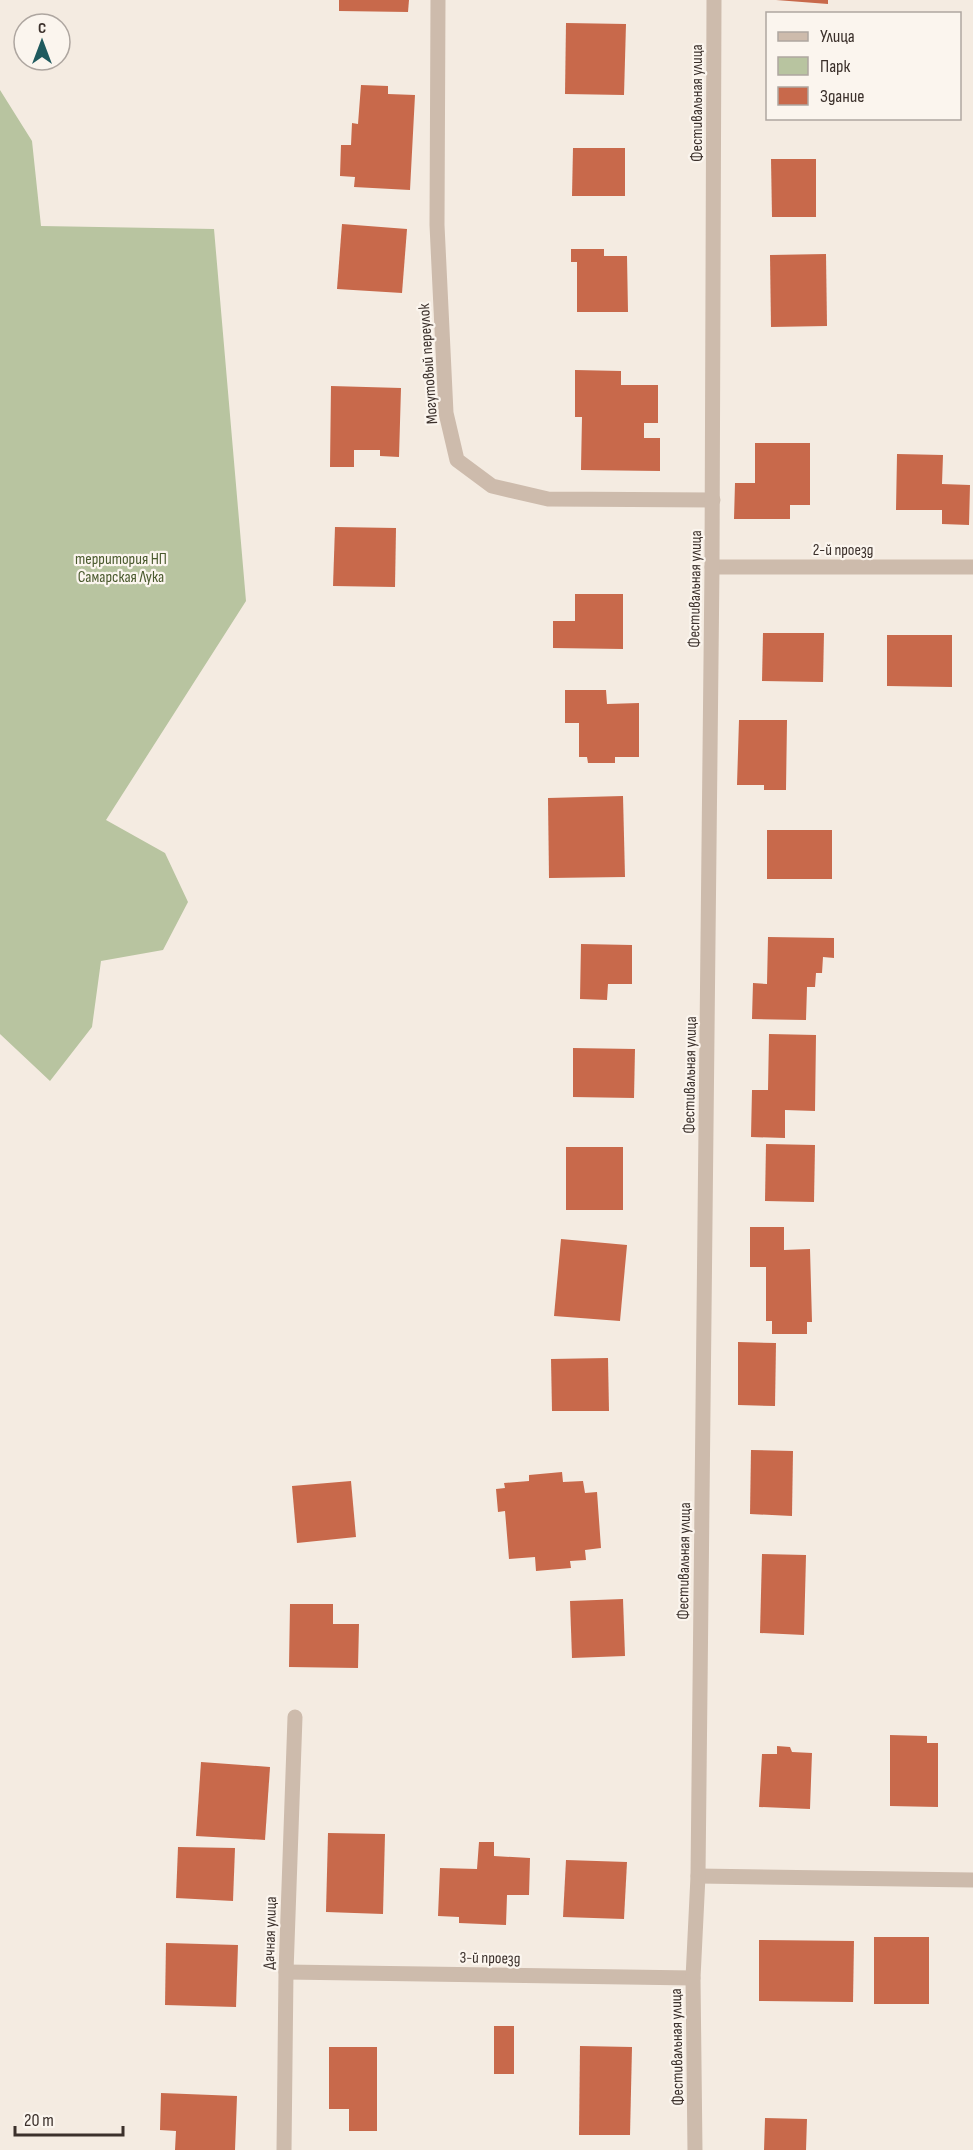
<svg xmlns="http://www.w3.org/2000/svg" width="973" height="2150" font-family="'Sofia Sans Condensed',sans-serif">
  <rect width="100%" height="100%" fill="#f4ebe1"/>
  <polygon fill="#b8c4a0" points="0,90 32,141 41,226 214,229 246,601 106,820 165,853 188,902 163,950 101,961 92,1027 50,1081 0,1034"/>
  <g fill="#c8694b">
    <polygon points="339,0 409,0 408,12 339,11"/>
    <polygon points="776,0 828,0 828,4"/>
    <polygon points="566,23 626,24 624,95 565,94"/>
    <polygon points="361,85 388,86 388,94 415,95 410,190 354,187 355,177 340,176 341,145 351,145 352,123 358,124"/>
    <polygon points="573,148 625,148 625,196 572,196"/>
    <polygon points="771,159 816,159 816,217 772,217"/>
    <polygon points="342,224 407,229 402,293 337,289"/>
    <polygon points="571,249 604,249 604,256 627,256 628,312 577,312 577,262 571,262"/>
    <polygon points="826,254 827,326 771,327 770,255"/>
    <polygon points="575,370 621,371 621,385 658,385 658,423 644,423 644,438 660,438 660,471 581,470 582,417 575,417"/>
    <polygon points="331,386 401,388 399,457 380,456 380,450 354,450 354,467 330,467"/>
    <polygon points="755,443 810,443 810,505 790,505 790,519 734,519 735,483 755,483"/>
    <polygon points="897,454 943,455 942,484 970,485 969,525 942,524 942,510 896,510"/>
    <polygon points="335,527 396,528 395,587 333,586"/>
    <polygon points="575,594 623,594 623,649 553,648 553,621 575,621"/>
    <polygon points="763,633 824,633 823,682 762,681"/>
    <polygon points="887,635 952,635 952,687 887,686"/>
    <polygon points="565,690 606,690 607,704 639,703 639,757 615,757 615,763 588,763 587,757 579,757 579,723 565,723"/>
    <polygon points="739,720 787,720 786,790 764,790 764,785 737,785"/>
    <polygon points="623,796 625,877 549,878 548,798"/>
    <rect x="767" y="830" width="65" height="49"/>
    <polygon points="768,937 834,938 834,958 823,957 822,973 816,973 815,987 807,987 806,1020 752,1019 753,983 767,984"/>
    <polygon points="581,944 632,945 632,984 608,984 607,1000 580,999"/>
    <polygon points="769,1034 816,1035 815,1111 785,1110 785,1138 751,1137 752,1090 768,1090"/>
    <polygon points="573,1048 635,1049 634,1098 573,1097"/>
    <polygon points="766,1144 815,1145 814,1202 765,1201"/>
    <rect x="566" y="1147" width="57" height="63"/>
    <polygon points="750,1227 784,1227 784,1250 810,1249 812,1322 807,1322 807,1334 772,1334 772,1321 766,1321 766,1267 750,1267"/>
    <polygon points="561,1239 627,1245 620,1321 554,1316"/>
    <polygon points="738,1342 776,1343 775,1406 738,1405"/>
    <polygon points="608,1358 609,1411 552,1411 551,1359"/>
    <polygon points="751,1450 793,1451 792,1516 750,1514"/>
    <polygon points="562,1472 563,1482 583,1481 585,1493 597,1492 601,1548 585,1550 586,1560 570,1561 571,1568 536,1571 535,1557 509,1559 505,1511 498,1512 496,1489 505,1488 504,1483 529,1481 529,1475"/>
    <polygon points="351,1481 356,1537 297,1543 292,1486"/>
    <polygon points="762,1554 806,1555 804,1635 760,1633"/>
    <polygon points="623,1599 625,1656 572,1658 570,1601"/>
    <polygon points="290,1604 333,1604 333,1624 359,1624 358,1668 289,1667"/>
    <polygon points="890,1735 927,1736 927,1743 938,1743 938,1807 890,1806"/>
    <polygon points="777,1746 790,1747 792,1752 812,1753 810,1809 759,1807 762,1754 777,1754"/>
    <polygon points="201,1762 270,1767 265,1840 196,1836"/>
    <polygon points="328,1833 385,1834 383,1914 326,1912"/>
    <polygon points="479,1842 494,1842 494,1856 530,1858 529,1895 507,1895 506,1925 459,1923 459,1917 438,1916 440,1868 477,1869"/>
    <polygon points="178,1847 235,1848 233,1901 176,1898"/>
    <polygon points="566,1860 627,1862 624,1919 563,1917"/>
    <rect x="874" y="1937" width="55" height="67"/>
    <polygon points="759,1940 854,1941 853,2002 759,2001"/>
    <polygon points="166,1943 238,1945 236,2007 165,2005"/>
    <rect x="494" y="2026" width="20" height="48"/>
    <polygon points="580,2046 632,2047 630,2135 579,2135"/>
    <polygon points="329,2047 377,2047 377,2131 349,2131 349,2109 329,2109"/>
    <polygon points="161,2093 237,2096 235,2150 175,2150 176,2131 160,2130"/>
    <polygon points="765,2118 807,2119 806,2150 764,2150"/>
  </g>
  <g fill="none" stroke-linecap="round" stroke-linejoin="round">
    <g stroke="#cdbbac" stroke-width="15">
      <polyline points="438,0 437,225 446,413 457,460 492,486 548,499 713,500"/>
      <polyline points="712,567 973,567"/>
      <polyline points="698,1876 973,1880"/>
      <polyline points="286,1972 693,1978"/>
      <polyline points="284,2150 286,1972 295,1717"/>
      <polyline points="695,2150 693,1978 698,1876 712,567 714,0"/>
    </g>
  </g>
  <g text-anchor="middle" stroke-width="4.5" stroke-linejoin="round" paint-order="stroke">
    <g font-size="16" fill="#3b302b" stroke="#fbf5ee">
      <text transform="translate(696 103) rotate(-90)" y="6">Фестивальная улица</text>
      <text transform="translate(427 364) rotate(-94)" y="6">Могутовый переулок</text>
      <text x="843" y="555">2-й проезд</text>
      <text transform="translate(694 589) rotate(-89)" y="6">Фестивальная улица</text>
      <text transform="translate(689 1075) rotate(-89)" y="6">Фестивальная улица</text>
      <text transform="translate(683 1561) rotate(-89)" y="6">Фестивальная улица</text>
      <text transform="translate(269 1933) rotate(-88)" y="6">Дачная улица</text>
      <text transform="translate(490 1957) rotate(1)" y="6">3-й проезд</text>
      <text transform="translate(676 2047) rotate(-91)" y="6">Фестивальная улица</text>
    </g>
    <g font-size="16" fill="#4a5a2e" stroke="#fbf5ee">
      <text x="121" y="564">территория НП<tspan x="121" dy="18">Самарская Лука</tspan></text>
    </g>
  </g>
  <rect x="766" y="12" width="195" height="108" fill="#fbf5ee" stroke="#aea6a0" stroke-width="1.5"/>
  <rect x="778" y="32" width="30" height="9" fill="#cdbbac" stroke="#aea6a0" stroke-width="1.5"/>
  <text x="820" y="42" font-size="18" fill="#3b302b">Улица</text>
  <rect x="778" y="57" width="30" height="18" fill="#b8c4a0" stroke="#aea6a0" stroke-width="1.5"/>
  <text x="820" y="72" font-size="18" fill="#3b302b">Парк</text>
  <rect x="778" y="87" width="30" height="18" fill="#c8694b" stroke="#aea6a0" stroke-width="1.5"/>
  <text x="820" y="102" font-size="18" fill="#3b302b">Здание</text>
  <g transform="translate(42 42)"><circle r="28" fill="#fbf5ee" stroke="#aea6a0" stroke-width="1.5"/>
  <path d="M0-4.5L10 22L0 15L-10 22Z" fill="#1f5a5e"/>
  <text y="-9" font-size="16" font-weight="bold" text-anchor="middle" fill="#3b302b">С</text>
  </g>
  <path d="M15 2126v9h108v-9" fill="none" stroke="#3b302b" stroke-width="3"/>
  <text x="24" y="2126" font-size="18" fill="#3b302b" stroke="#fbf5ee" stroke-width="4.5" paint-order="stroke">20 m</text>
</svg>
